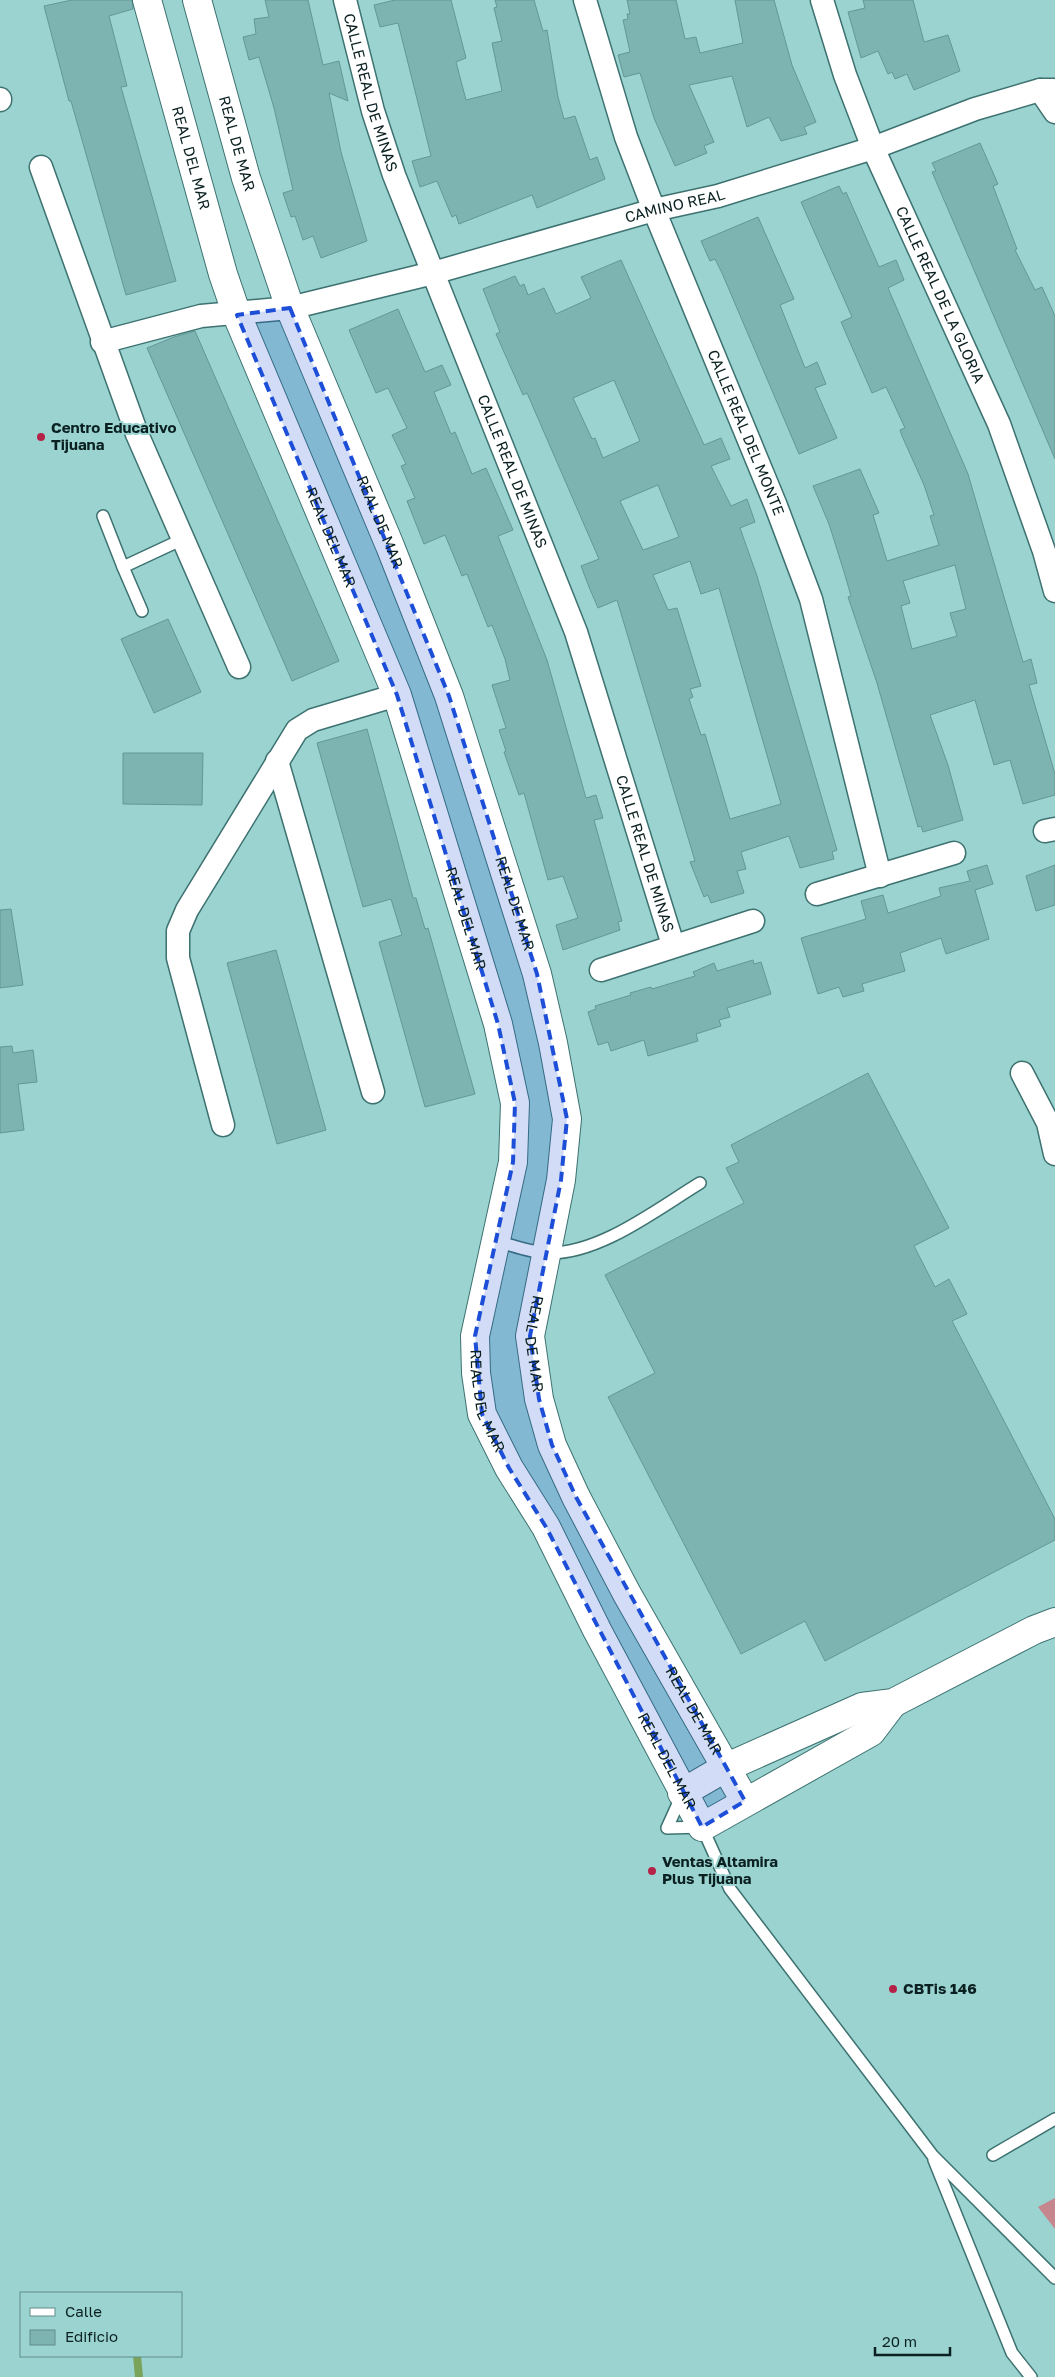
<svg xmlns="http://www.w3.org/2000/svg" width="1055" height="2377" font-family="'Golos Text',sans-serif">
  <rect width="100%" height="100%" fill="#9bd3d0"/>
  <polygon fill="#c5868d" points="1055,2198 1055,2229 1038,2207"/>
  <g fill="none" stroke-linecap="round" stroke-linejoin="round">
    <polyline stroke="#7aa459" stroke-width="8" points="137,2356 139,2377"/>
  </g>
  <g fill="#7db4b1" stroke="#629896" fill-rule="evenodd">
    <polygon points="72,0 132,0 133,9 109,16 127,86 121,87 176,281 126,295 71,101 69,101 44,6"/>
    <polygon points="265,0 308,0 323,65 339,61 348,101 329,93 341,152 367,241 321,258 313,236 303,240 295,216 291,217 283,193 293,190 274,108 259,57 249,60 243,37 256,34 254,19 269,17"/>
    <polygon points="395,0 451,0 466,58 456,62 466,100 502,91 492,43 502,41 494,8 497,7 495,0 534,0 543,31 547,30 558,97 564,119 575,116 590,160 597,157 605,179 537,208 532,195 459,224 456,215 452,217 437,181 420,187 412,161 431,156 420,111 398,23 380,27 374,5"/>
    <polygon points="627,0 676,0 685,39 696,37 700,53 743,43 735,0 774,0 792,65 816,122 804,127 807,134 781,141 769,117 747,127 732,76 689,85 714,142 704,146 707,153 675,166 654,118 640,73 624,77 618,55 630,52 623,20 628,19 627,14 630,14"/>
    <polygon points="863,0 913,0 924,42 948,35 960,71 914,90 907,74 895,79 892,72 888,74 878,51 861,58 848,12 865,8"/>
    <polygon points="980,143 998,184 993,186 1017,249 1015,250 1035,290 1042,287 1055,316 1055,459 932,172 936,171 932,163"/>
    <path d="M839,186L843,194L846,192L879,267L896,260L904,280L888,288L968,474L1023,662L1031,659L1037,683L1029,685L1055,774V795L1023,804L1010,760L994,765L975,700L930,715L948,765L963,820L923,832L921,826L918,827L877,683L848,597L851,596L845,575L829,524L813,486L860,469L879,513L873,515L887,561L939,545L930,516L934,515L924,485L902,436L900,430L905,428L886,387L872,393L841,322L852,317L801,202ZM955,565L966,609L950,613L957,636L912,649L901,606L910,603L903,581Z"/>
    <polygon points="758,217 794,299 780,305 805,368 817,362 826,384 815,388 837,438 799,454 722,273 715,259 710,261 701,241"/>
    <path d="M621,260L704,445L721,438L730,459L711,466L731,506L747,499L755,522L740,528L757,576L837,850L832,852L834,859L800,868L789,836L741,852L746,869L737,871L744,893L711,903L708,895L704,897L690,862L695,861L617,600L598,608L589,587L581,566L599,559L527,393L523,395L496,334L500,332L483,289L515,276L520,286L524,284L528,295L544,288L556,314L591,298L581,277ZM614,380L640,441L603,458L595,438L592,439L573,398ZM658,485L679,537L643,550L620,501ZM690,561L701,594L719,588L781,804L730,819L705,734L701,735L689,699L693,697L690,689L701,686L677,608L668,610L653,575Z"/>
    <polygon points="398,309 425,372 442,365 451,385 434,392 451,434 455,432 472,474 486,468 513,530 498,536 547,660 586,798 596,795 603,818 594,820 622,921 618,922 620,930 563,950 556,925 578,918 563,876 548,880 524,793 519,795 504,752 506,751 499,730 506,728 492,685 510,680 505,659 492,625 488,627 467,574 462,576 445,535 424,544 407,501 415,498 401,466 406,464 392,435 407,428 388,388 376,393 349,330"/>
    <polygon points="195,331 339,661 292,681 147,348 174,337"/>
    <polygon points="168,619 201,692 154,713 121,639"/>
    <polygon points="367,729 413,898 416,898 425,929 428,928 475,1094 425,1107 379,942 402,935 391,899 363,907 317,743"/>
    <polygon points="123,753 203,753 202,805 123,804"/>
    <polygon points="987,865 993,884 975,890 989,939 946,954 941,938 900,953 905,971 862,984 864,991 843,997 839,987 818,994 801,938 866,919 861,901 883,895 888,913 941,896 939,888 970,881 967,871"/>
    <polygon points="1055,865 1055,905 1036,911 1026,876"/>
    <polygon points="11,909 23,985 0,988 0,910"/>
    <polygon points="276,950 326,1130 277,1144 227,963"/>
    <polygon points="753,960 754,964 761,962 771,994 727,1008 730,1017 719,1020 721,1026 696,1034 698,1041 648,1056 644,1040 611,1051 608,1042 598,1045 588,1012 596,1009 595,1006 631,995 630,993 651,987 652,989 695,976 693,972 714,963 717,971"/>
    <polygon points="12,1046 13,1053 33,1050 37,1082 18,1084 24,1130 0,1133 0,1047"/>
    <polygon points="868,1073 949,1228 914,1246 935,1287 949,1279 967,1314 952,1321 1055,1519 1055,1540 825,1661 805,1621 741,1654 608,1397 655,1373 605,1275 744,1203 726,1168 739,1162 731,1145"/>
  </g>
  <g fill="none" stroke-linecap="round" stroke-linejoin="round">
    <defs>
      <g id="service">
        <polyline points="103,516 123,567 183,539"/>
        <polyline points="123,567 142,611"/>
        <path d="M496,1241C512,1245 531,1253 548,1253C600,1254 657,1209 700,1183"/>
        <polyline points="682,1795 667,1828 702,1827 730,1889 933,2156 1055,2278"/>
        <polyline points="993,2155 1055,2119"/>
        <polyline points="934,2160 1012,2353 1031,2377"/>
      </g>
      <g id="minor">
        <path id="s1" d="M345,0L373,111L394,175L576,632L673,945"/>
        <path id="s2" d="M585,0L626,137L654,210L776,506L811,599L880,876"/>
        <path id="s3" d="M822,0L845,75L873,148L999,424L1044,551L1055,591"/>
        <polyline points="1040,90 1055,112"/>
        <polyline points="0,99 0,100"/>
        <polyline points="41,167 137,434 239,667"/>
        <path id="s4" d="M102,342L201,316L290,308L433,273L654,210L718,196L873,148L975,109L1040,90H1055"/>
        <polyline points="277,761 373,1092"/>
        <polyline points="1045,831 1055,829"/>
        <polyline points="817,894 954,853"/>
        <polyline points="601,970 753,921"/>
        <polyline points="1022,1073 1048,1123 1055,1154"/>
        <polyline points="223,1125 178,958 178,931 187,910 297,730 313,720 397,695"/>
      </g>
      <g id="tertiary">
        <path id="s5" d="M147,0L223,274L237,315L397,695L498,1024L515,1103L513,1162L475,1336L476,1373L482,1414L509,1468L546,1527L597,1630L702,1827L871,1732L893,1703"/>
        <path id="s6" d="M197,0L246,178L290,308L390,546L449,696L537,974L553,1043L567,1119L561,1180L530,1336L539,1399L552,1445L576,1497L627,1594L745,1801"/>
        <polyline points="682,1793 725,1768 862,1707 893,1703 1034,1630 1055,1622"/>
      </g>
    </defs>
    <use href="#service" stroke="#3d7271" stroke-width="14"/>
    <use href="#minor" stroke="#3d7271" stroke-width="25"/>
    <use href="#tertiary" stroke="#3d7271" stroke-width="30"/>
    <use href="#service" stroke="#fff" stroke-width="11"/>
    <use href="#minor" stroke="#fff" stroke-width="22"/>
    <use href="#tertiary" stroke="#fff" stroke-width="28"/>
  </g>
  <path fill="#1d4ed8" fill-opacity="0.2" stroke="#1d4ed8" stroke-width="4" stroke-dasharray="10 6" stroke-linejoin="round" d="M290,308L449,696L537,974L567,1119L561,1180L530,1336L539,1399L552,1445L576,1497L745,1801L702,1827L546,1527L509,1468L482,1414L475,1336L513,1162L515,1103L498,1024L397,695L237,315Z"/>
  <g fill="#b42248" stroke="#9bd3d0" stroke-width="2">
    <circle cx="41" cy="437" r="5"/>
    <circle cx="652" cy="1871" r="5"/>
    <circle cx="893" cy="1989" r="5"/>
  </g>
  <g text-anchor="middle" stroke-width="4" stroke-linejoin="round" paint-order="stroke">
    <g font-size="15" fill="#0b2121" stroke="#9bd3d0">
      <text dy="5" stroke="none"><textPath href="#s1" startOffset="96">CALLE REAL DE MINAS</textPath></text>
      <text dy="5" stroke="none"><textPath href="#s6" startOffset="149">REAL DE MAR</textPath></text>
      <text dy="5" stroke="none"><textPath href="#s5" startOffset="164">REAL DEL MAR</textPath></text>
      <text dy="5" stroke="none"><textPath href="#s4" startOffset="590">CAMINO REAL</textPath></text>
      <text dy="5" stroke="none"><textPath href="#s3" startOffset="318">CALLE REAL DE LA GLORIA</textPath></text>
      <text dy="5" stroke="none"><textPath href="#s2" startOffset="462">CALLE REAL DEL MONTE</textPath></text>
      <text dy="5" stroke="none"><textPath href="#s1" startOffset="501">CALLE REAL DE MINAS</textPath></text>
      <text dy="5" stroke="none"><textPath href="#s6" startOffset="554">REAL DE MAR</textPath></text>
      <text dy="5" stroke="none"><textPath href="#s5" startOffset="569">REAL DEL MAR</textPath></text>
      <text dy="5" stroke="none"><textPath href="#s1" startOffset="906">CALLE REAL DE MINAS</textPath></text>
      <text dy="5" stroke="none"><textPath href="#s6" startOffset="959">REAL DE MAR</textPath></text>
      <text dy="5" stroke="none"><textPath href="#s5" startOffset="974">REAL DEL MAR</textPath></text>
      <text dy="5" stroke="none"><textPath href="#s6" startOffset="1409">REAL DE MAR</textPath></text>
      <text dy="5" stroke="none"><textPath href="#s5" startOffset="1469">REAL DEL MAR</textPath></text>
      <text dy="5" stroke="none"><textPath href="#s6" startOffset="1814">REAL DE MAR</textPath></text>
      <text dy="5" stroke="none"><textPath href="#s5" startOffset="1874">REAL DEL MAR</textPath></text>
    </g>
    <g font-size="15" font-weight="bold" fill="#0b2121" stroke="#9bd3d0" text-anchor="start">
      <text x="51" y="433">Centro Educativo<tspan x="51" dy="17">Tijuana</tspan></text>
      <text x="662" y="1867">Ventas Altamira<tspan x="662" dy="17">Plus Tijuana</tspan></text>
      <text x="903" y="1994">CBTis 146</text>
    </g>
  </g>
  <rect x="20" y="2292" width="162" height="65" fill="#9bd3d0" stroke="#618c8a"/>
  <rect x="30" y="2308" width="25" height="8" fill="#ffffff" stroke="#618c8a"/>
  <text x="65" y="2317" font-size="15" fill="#0b2121">Calle</text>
  <rect x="30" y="2330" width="25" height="15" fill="#7db4b1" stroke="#618c8a"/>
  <text x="65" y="2342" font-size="15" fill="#0b2121">Edificio</text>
  <path d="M875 2347v8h75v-8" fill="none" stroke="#0b2121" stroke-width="2.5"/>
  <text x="882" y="2347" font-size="15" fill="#0b2121" stroke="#9bd3d0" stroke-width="4" paint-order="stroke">20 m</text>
</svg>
